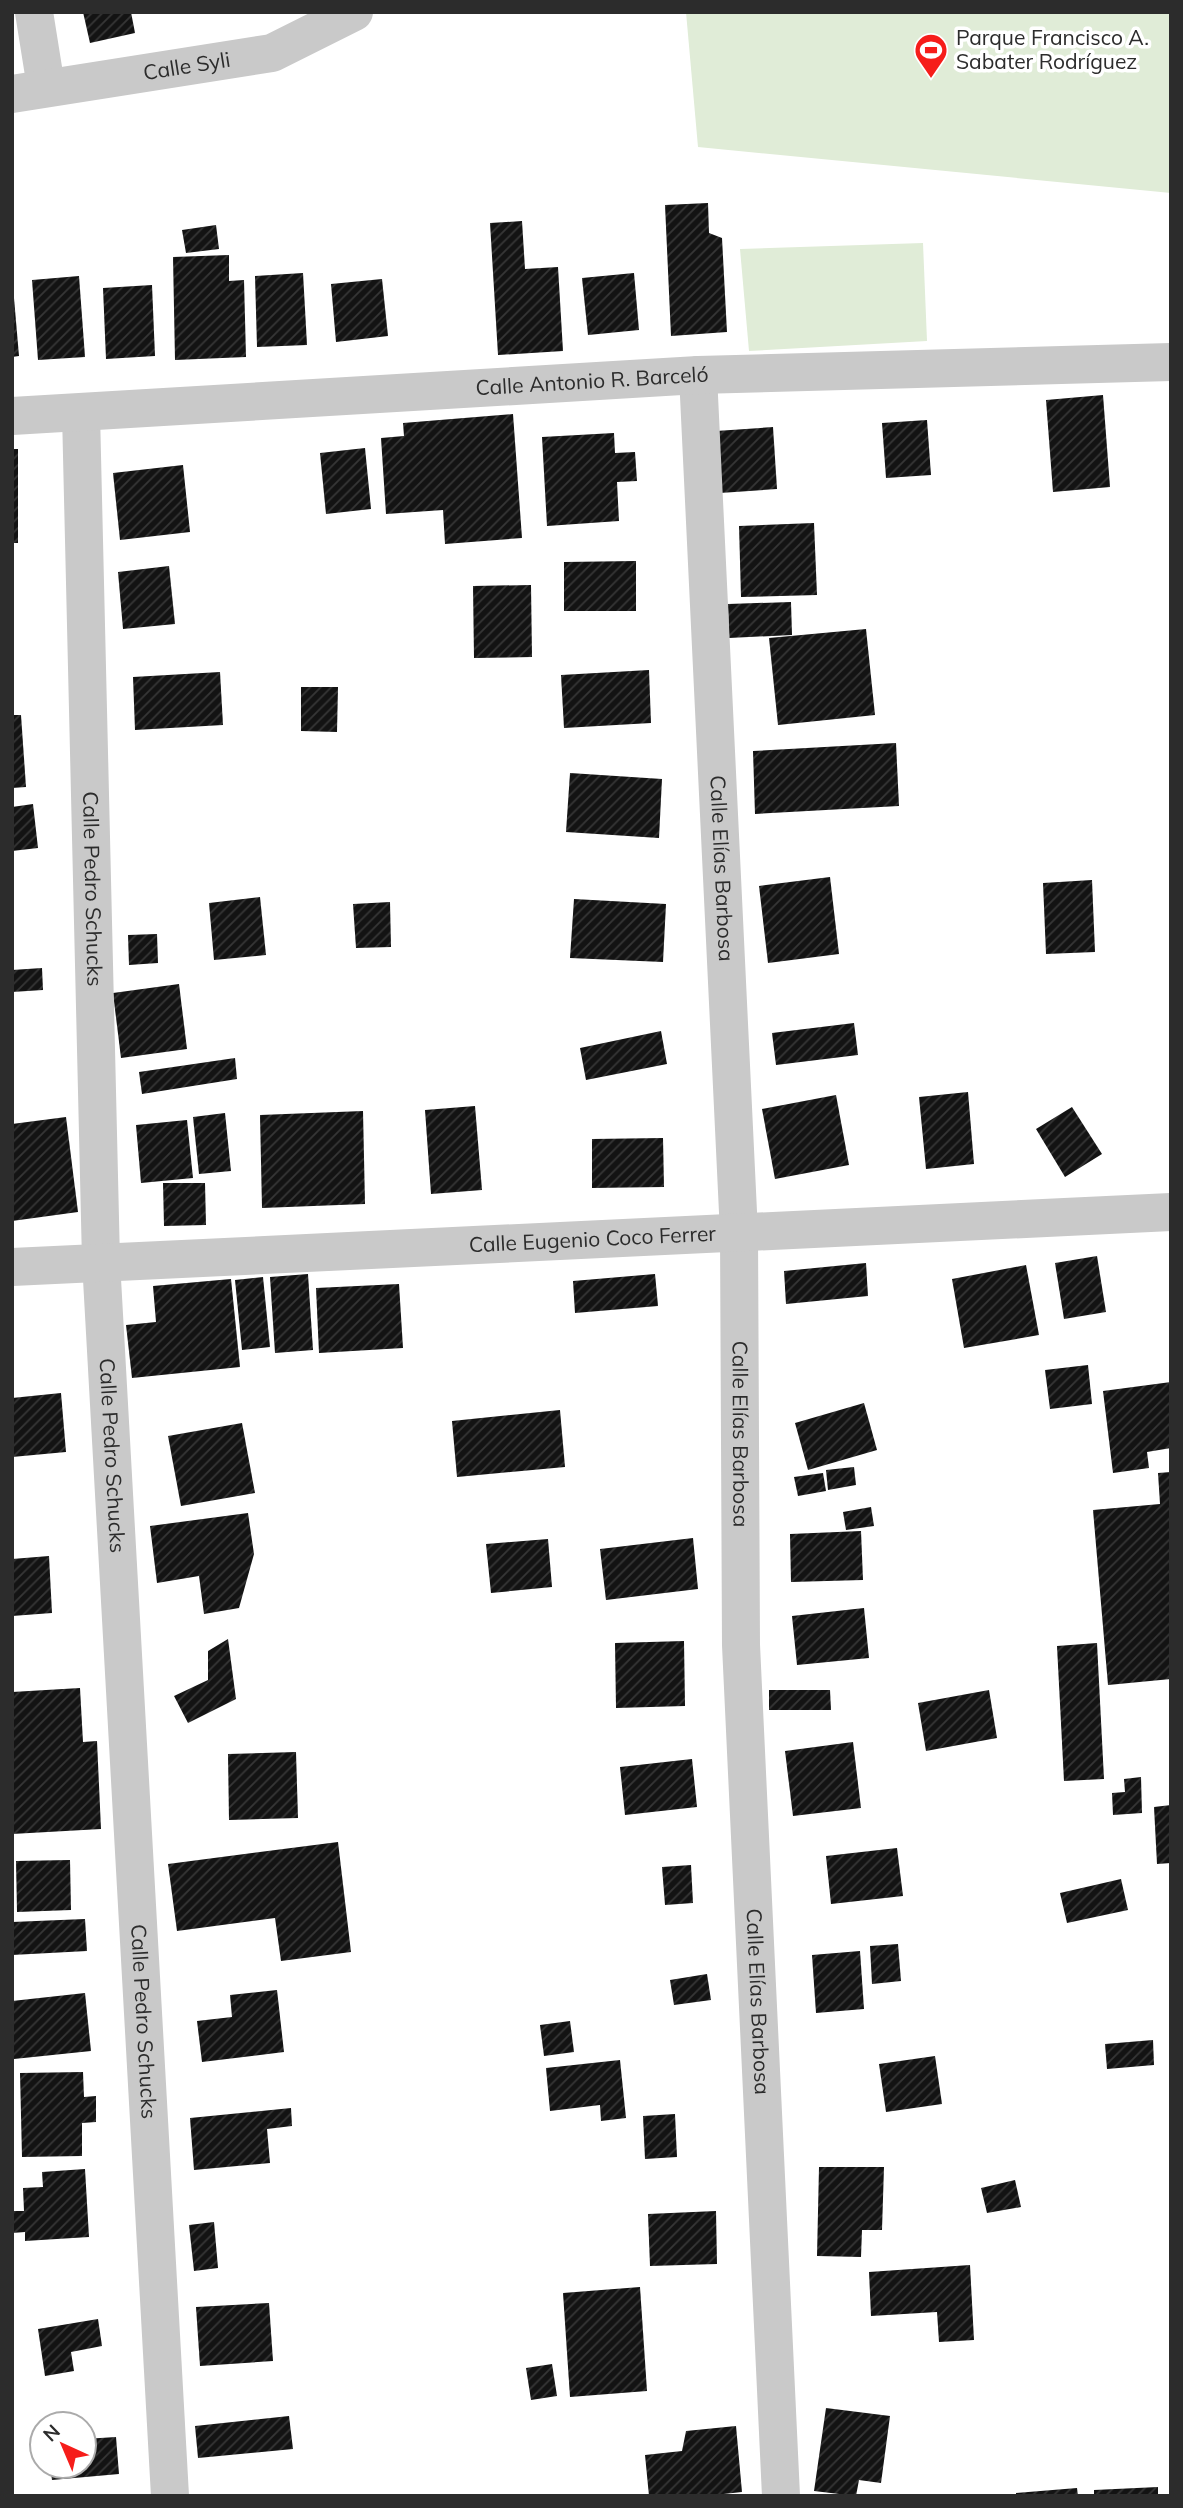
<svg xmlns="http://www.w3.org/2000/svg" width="1183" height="2508" font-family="Mulish,sans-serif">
  <defs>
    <pattern id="building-hatch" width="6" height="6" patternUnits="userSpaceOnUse" patternTransform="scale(1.75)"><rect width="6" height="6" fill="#131313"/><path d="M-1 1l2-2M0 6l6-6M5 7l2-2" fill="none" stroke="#363636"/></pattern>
  </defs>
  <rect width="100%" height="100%" fill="#fff"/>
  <g fill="#e0ecd7">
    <polygon points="686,12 1171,12 1171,193 698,147"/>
    <polygon points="923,243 927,341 749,351 740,249"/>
  </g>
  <g fill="url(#building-hatch)">
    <polygon points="83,12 131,12 135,33 90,43"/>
    <polygon points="708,203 709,233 722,238 727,332 671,336 665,205"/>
    <polygon points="522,221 525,269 558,267 563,351 498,355 490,223"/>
    <polygon points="216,225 219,249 186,253 182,230"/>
    <polygon points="229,255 229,281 244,280 246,357 175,360 173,257"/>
    <polygon points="303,273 307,345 257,347 255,276"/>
    <polygon points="634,273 639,330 588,335 582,278"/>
    <polygon points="79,276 85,357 38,360 32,280"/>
    <polygon points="382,279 388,336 336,342 331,284"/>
    <polygon points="152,285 155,356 106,359 103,288"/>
    <polygon points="12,298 14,298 19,356 12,357"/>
    <polygon points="1103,395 1110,487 1053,492 1046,400"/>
    <polygon points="513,414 522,538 445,544 443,510 386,514 381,438 404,436 403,423"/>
    <polygon points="927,420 931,475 886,478 882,423"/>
    <polygon points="773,427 777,489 720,493 716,431"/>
    <polygon points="614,433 615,453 635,452 637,481 617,482 619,521 547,526 542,437"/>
    <polygon points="365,448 371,509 326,514 320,453"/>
    <rect x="12" y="449" width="6" height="94"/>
    <polygon points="183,465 190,532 120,540 113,473"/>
    <polygon points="814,523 817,595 741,597 739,526"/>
    <polygon points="636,561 636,611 564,611 564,562"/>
    <polygon points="169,566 175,624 123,629 118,572"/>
    <polygon points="531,585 532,657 474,658 473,586"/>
    <polygon points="791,602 792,635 729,638 728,604"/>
    <polygon points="866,629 875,715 778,725 769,638"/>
    <polygon points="649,670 651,723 564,728 561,675"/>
    <polygon points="220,672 223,725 135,730 133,677"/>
    <polygon points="301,687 338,687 337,732 301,731"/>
    <polygon points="12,715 21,715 26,787 12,788"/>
    <polygon points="896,743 899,806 755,814 753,751"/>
    <polygon points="570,773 662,779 659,838 566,832"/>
    <polygon points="33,804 38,848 12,851 12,807"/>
    <polygon points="830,877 839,954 768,963 759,886"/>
    <polygon points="1092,880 1095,952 1046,954 1043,883"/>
    <polygon points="260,897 266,955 214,960 209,903"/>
    <polygon points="574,899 666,904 663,962 570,958"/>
    <polygon points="390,902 391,947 356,948 353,904"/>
    <polygon points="157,934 158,963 129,965 128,935"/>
    <polygon points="42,968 43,990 12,992 12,970"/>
    <polygon points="179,984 187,1049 121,1058 113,993"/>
    <polygon points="854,1023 858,1055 776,1065 772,1033"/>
    <polygon points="661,1031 667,1064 586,1080 580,1048"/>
    <polygon points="235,1058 237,1079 142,1094 139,1072"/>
    <polygon points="968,1092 974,1164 926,1169 919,1097"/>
    <polygon points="836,1095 849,1165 775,1179 762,1109"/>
    <polygon points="475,1106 482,1190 431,1194 425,1110"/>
    <polygon points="1072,1107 1102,1154 1065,1177 1036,1129"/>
    <polygon points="363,1111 365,1204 262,1208 260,1115"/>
    <polygon points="225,1113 231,1171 199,1174 193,1117"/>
    <polygon points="66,1117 78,1212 12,1221 12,1124"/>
    <polygon points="187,1120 193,1178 141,1183 136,1125"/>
    <polygon points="663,1138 664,1187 592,1188 592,1139"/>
    <polygon points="163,1183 205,1183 206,1225 164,1226"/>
    <polygon points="1097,1256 1106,1312 1064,1319 1055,1263"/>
    <polygon points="866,1263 868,1296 786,1304 784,1271"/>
    <polygon points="1026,1265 1039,1335 964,1348 952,1279"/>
    <polygon points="308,1274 313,1350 275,1353 270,1277"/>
    <polygon points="655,1274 658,1306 575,1313 573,1281"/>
    <polygon points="263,1277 270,1347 242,1350 235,1280"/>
    <polygon points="231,1279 240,1367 132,1378 126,1325 156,1322 153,1286"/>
    <polygon points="399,1284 403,1348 319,1353 316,1288"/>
    <polygon points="1088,1365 1092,1404 1050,1409 1045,1370"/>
    <polygon points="1171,1382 1171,1448 1147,1452 1149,1468 1113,1473 1103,1391"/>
    <polygon points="61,1393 66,1452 12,1457 12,1398"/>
    <polygon points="864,1403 877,1450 808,1470 795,1423"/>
    <polygon points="560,1410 565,1467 457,1477 452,1421"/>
    <polygon points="242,1423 255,1493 181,1506 168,1436"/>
    <polygon points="854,1467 856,1485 828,1490 826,1470"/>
    <polygon points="1171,1472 1171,1679 1108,1685 1093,1510 1160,1504 1158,1473"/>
    <polygon points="823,1473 826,1491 798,1496 794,1477"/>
    <polygon points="871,1507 874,1526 846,1530 843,1512"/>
    <polygon points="248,1513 254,1554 239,1608 204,1614 199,1576 157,1583 150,1526"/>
    <polygon points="861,1531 863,1580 791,1582 790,1534"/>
    <polygon points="693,1538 698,1589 606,1600 600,1549"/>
    <polygon points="548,1539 552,1587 491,1593 486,1544"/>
    <polygon points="49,1556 52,1613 12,1616 12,1559"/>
    <polygon points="864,1608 869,1658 797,1665 792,1616"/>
    <polygon points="228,1639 236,1699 188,1723 174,1696 208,1680 208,1651"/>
    <polygon points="684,1641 685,1706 616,1708 615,1643"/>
    <polygon points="1097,1643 1104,1779 1064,1781 1057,1646"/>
    <polygon points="80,1688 83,1742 97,1741 101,1829 12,1834 12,1692"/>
    <polygon points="769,1690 830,1690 831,1710 769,1710"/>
    <polygon points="989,1690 997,1738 926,1751 918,1703"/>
    <polygon points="853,1742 861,1808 793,1816 785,1751"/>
    <polygon points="296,1752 298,1818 229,1820 228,1754"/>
    <polygon points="692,1759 697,1807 625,1815 620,1767"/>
    <polygon points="1141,1777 1142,1813 1113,1815 1112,1793 1125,1792 1124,1779"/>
    <polygon points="1171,1805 1171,1863 1157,1864 1154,1807"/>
    <polygon points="338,1842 351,1952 281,1961 275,1918 177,1931 168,1864"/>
    <polygon points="897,1848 903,1896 831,1904 826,1856"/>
    <polygon points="70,1860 71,1910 17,1912 16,1861"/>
    <polygon points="691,1865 693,1903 665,1905 662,1867"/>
    <polygon points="1121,1879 1128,1910 1067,1923 1060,1893"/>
    <polygon points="85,1919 87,1951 12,1955 12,1922"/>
    <polygon points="898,1944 901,1981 872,1984 870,1946"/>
    <polygon points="860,1951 864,2009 816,2013 812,1955"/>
    <polygon points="707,1974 711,2000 674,2005 670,1980"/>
    <polygon points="277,1990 284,2052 202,2062 197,2021 232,2017 230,1995"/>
    <polygon points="85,1993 91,2051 14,2059 12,2001"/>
    <polygon points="570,2021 574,2052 544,2056 540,2025"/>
    <polygon points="1153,2040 1154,2065 1107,2069 1105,2044"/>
    <polygon points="935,2056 942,2104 886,2112 879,2064"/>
    <polygon points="620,2060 626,2118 601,2121 600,2105 550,2111 546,2068"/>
    <polygon points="83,2072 84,2097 96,2096 96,2122 82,2123 82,2156 22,2157 20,2073"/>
    <polygon points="291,2108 292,2126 267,2129 270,2163 194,2170 190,2118"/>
    <polygon points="675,2114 677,2157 645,2159 643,2116"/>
    <polygon points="819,2167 884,2167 882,2230 862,2230 861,2257 817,2256"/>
    <polygon points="85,2169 89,2237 25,2241 25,2232 12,2233 12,2211 24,2211 23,2188 43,2187 42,2172"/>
    <polygon points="1015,2180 1021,2207 987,2213 981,2188"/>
    <polygon points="716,2211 717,2264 650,2266 648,2214"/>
    <polygon points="214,2222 218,2268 194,2271 189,2225"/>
    <polygon points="970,2265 974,2340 939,2342 937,2312 871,2316 869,2272"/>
    <polygon points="640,2287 647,2391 570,2397 563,2293"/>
    <polygon points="269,2303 273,2361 200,2366 196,2307"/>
    <polygon points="98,2319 102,2346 71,2352 74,2371 45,2376 38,2329"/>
    <polygon points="552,2364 557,2396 531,2400 526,2368"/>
    <polygon points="826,2408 890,2416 881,2483 859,2480 856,2496 814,2491"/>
    <polygon points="289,2416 293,2449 198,2458 195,2426"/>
    <polygon points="736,2426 742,2492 705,2496 649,2496 645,2455 682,2451 686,2431"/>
    <polygon points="116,2437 119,2474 52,2480 50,2466 84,2466 84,2439"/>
    <polygon points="1158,2487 1158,2496 1094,2496 1094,2490"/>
    <polygon points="1077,2488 1078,2496 1016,2496 1016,2493"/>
  </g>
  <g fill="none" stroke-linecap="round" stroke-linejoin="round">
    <g stroke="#c9c9c9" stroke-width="38">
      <polyline points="34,12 46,87"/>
      <path id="s1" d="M12,94L272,53L354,12"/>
      <path id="s2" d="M698,375L739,1233L741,1645L781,2496"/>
      <path id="s3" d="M81,413L101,1261L170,2496"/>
      <path id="s4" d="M12,416L698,375L1171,362"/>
      <path id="s5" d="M12,1267L1171,1212"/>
    </g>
  </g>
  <defs>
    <symbol id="stadium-pin" viewBox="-11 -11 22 30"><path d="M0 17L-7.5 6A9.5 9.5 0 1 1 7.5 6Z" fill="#f61d1a" stroke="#fff"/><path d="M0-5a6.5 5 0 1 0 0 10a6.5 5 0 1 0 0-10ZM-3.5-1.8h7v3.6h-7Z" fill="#fff"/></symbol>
  </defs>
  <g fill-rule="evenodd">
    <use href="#stadium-pin" x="912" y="31" width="38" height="52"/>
  </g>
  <g text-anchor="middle" stroke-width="7" stroke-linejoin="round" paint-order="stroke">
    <g font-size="21" fill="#2c2c2c" stroke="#fff" text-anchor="start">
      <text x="956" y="45">Parque Francisco A.<tspan x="956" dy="24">Sabater Rodríguez</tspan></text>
    </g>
    <g font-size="21" fill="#2c2c2c" stroke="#fff">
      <text dy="7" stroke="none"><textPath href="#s1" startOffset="177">Calle Syli</textPath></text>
      <text dy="7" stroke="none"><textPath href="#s4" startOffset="581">Calle Antonio R. Barceló</textPath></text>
      <text dy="7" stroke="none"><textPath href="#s2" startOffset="494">Calle Elías Barbosa</textPath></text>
      <text dy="7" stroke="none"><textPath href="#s3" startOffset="476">Calle Pedro Schucks</textPath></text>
      <text dy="7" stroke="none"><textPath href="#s5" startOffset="581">Calle Eugenio Coco Ferrer</textPath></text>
      <text dy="7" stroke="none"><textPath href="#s2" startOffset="1060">Calle Elías Barbosa</textPath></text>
      <text dy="7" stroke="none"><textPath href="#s3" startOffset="1043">Calle Pedro Schucks</textPath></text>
      <text dy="7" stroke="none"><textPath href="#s2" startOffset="1628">Calle Elías Barbosa</textPath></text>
      <text dy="7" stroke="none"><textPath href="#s3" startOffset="1610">Calle Pedro Schucks</textPath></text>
    </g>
  </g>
  <rect width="1183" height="2508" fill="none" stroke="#2c2c2c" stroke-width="28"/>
  <g transform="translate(63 2445) rotate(316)"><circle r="33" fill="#ffffff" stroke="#ababab" stroke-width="2"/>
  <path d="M0-5L12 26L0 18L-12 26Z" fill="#f61d1a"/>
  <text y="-10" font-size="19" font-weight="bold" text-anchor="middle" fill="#2c2c2c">N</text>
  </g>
</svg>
